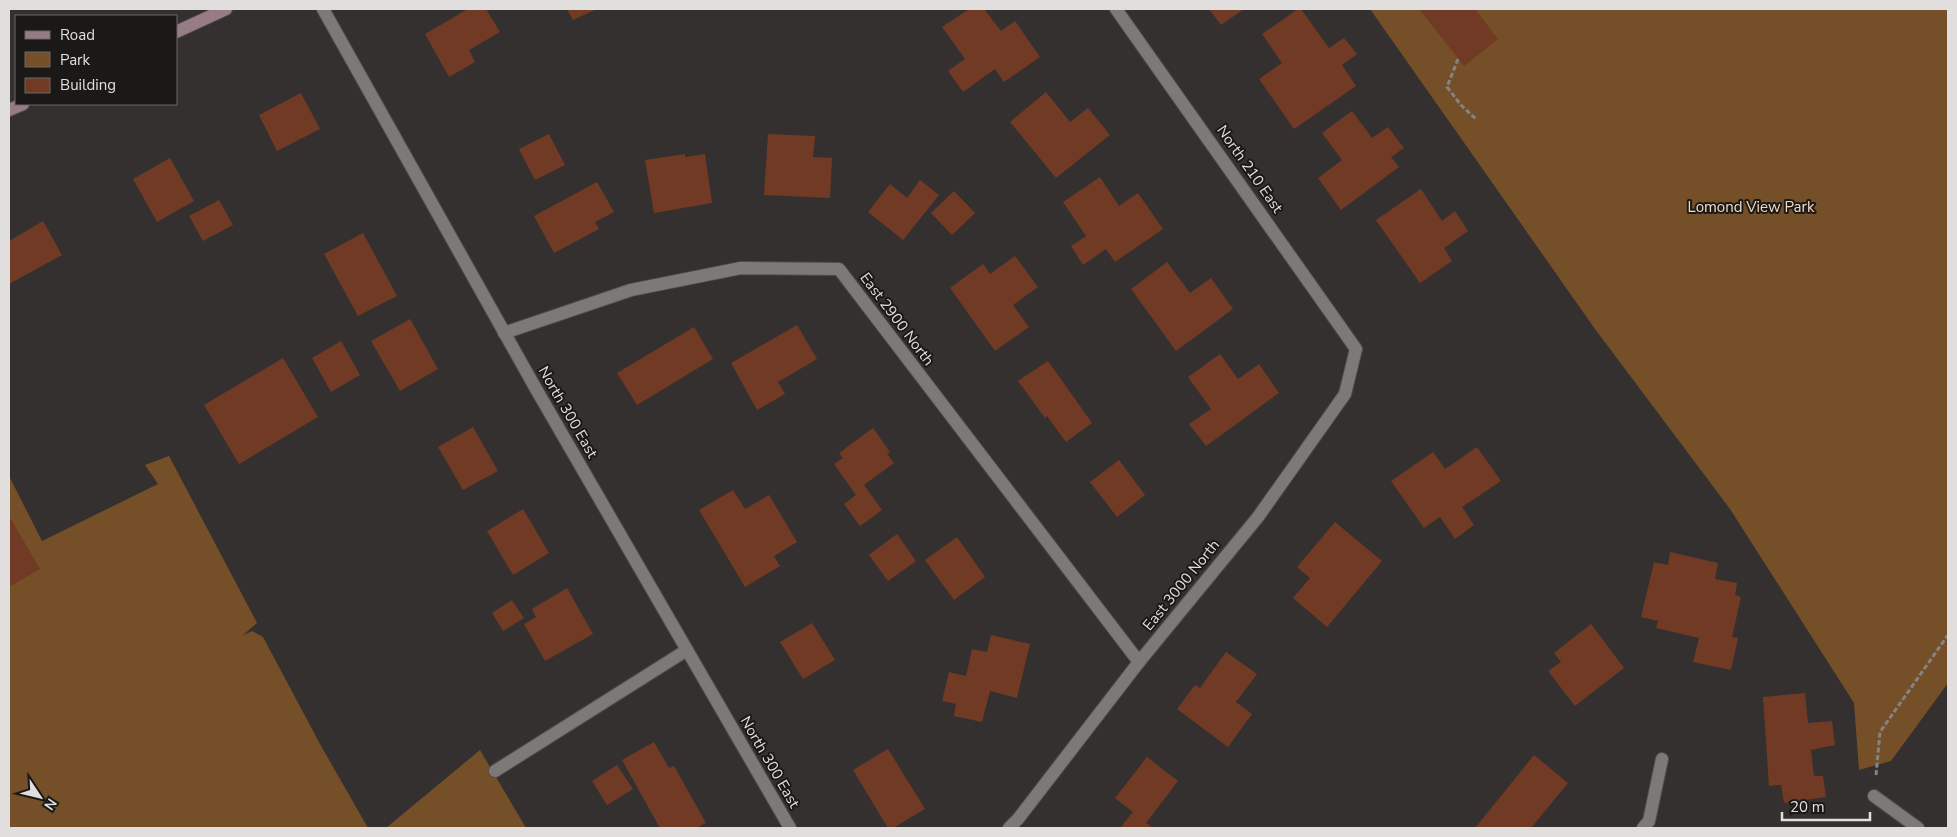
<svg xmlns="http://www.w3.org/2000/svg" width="1957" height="837" font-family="'Nunito Sans',sans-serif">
  <rect width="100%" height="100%" fill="#343030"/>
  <g fill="#754f27">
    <polygon points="1370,9 1948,9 1948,683 1891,761 1859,770 1854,703 1730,509 1595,329"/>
    <polygon points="169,456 257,623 242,636 252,631 263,637 320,744 368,828 9,828 9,476 42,541 158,484 145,465"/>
    <polygon points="480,750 526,828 386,828"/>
  </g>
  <g fill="#713a24">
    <polygon points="468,9 486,9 500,32 469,50 475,62 449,77 425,34"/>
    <polygon points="567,9 597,9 573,20"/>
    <polygon points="969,9 984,9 1001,31 1015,21 1040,57 1004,82 995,69 963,92 948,71 965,59 942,27"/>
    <polygon points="1209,9 1244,9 1221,25"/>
    <polygon points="1298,9 1301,9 1329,48 1344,38 1357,54 1342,65 1356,86 1294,129 1259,79 1282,63 1262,34"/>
    <polygon points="1419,9 1475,9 1498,39 1464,66"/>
    <polygon points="1046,92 1070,122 1088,108 1110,135 1056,178 1010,122"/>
    <polygon points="301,93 320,129 277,151 259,115"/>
    <polygon points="1352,111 1372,138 1388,127 1404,148 1391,157 1399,167 1341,210 1318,178 1342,160 1322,133"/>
    <polygon points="549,134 565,165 535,180 519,149"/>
    <polygon points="768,134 815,136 813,157 832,158 830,198 764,195"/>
    <polygon points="685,154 685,157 705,154 712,203 654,213 645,160"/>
    <polygon points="170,158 194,201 157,222 133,179"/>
    <polygon points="1100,177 1119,206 1138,193 1163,229 1115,262 1106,249 1083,265 1071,246 1086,236 1063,202"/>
    <polygon points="920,180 939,195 903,240 868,212 890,184 907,198"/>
    <polygon points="597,182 614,212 595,222 599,229 554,253 534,216"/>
    <polygon points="1421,189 1442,221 1455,211 1468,231 1444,248 1452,261 1420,283 1376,220"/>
    <polygon points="954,191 975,213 952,235 931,213"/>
    <polygon points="219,200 233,225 203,241 189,216"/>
    <polygon points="43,221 62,255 9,284 9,241"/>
    <polygon points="363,233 397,296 358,316 324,254"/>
    <polygon points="1015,256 1038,287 1013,305 1029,327 995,351 950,288 983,264 990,274"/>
    <polygon points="1167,262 1190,293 1211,278 1233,309 1176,351 1131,289"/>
    <polygon points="410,319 438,369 400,391 371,341"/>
    <polygon points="797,325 817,359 778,382 785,394 757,410 731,363"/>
    <polygon points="694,327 713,359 637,405 617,373"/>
    <polygon points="341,341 360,375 331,392 312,358"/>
    <polygon points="1220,354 1238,379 1259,364 1279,393 1206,446 1189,424 1211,409 1188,377"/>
    <polygon points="283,358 318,417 239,464 204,405"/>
    <polygon points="1048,361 1092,423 1066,442 1047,416 1045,418 1018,381"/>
    <polygon points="473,427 498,471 463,490 438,447"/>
    <polygon points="873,428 890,452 887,454 894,463 864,485 882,510 860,526 844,504 856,495 834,464 843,458 839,453"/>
    <polygon points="1477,447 1501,481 1462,507 1474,525 1455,539 1440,517 1424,528 1391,481 1433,452 1445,469"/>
    <polygon points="1119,460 1145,495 1117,517 1090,482"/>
    <polygon points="733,490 745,509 769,495 797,542 774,556 780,566 745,587 699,510"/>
    <polygon points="523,509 549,553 513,575 487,531"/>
    <polygon points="9,516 40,569 9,587"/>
    <polygon points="1335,522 1382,561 1327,627 1293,598 1310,578 1297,567"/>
    <polygon points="897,534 916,561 888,581 869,555"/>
    <polygon points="957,537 985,577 954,600 925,560"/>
    <polygon points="1670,552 1718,563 1715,579 1737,583 1735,595 1741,597 1732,637 1738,638 1731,670 1693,662 1699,638 1656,628 1658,621 1641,617 1654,562 1668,565"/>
    <polygon points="567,588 593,634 545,661 524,624 536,617 532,609"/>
    <polygon points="512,600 524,618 503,631 492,613"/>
    <polygon points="812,623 835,660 803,679 780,642"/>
    <polygon points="1591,624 1624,668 1575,706 1548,671 1561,662 1554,653"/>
    <polygon points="991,635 1030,644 1017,698 990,691 982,722 954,716 956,704 942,701 949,672 966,676 972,649 987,652"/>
    <polygon points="1226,652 1257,674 1236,702 1252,714 1228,747 1177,709 1195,685 1200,688"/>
    <polygon points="1805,693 1808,723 1832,721 1835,745 1811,750 1814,776 1823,776 1826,797 1784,803 1781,785 1769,786 1763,697"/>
    <polygon points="654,742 669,768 674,766 706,823 696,828 660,828 622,760"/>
    <polygon points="888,749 925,809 893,828 888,828 853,770"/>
    <polygon points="1534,755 1568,783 1531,828 1475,828"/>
    <polygon points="1147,757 1178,781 1146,823 1153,828 1120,828 1133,812 1115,798"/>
    <polygon points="617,765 633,789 607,805 592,781"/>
  </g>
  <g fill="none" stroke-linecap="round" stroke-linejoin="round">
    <defs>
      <polyline id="service" points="495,771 687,650"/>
      <g id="minor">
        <polyline points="323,9 536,389 790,828"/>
        <polyline points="504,333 631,290 741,268 839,269 1139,662"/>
        <polyline points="1874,796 1918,828"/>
        <polyline points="1009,828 1018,819 1139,662 1258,517 1345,394 1356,349 1116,9"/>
        <polyline points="1643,828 1649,821 1662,759"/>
      </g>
      <g id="secondary">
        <polyline points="176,32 226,9"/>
        <polyline points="9,110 23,104"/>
      </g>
    </defs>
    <use href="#service" stroke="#534f4f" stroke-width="14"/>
    <use href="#minor" stroke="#534f4f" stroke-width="14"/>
    <use href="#secondary" stroke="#534f4f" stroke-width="14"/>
    <g stroke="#868383" stroke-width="3" stroke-dasharray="5 2.5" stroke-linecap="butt">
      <polyline points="1458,59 1447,87 1461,105 1477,120"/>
      <polyline points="1876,775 1880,732 1948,635"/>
    </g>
    <use href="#service" stroke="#7d7979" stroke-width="12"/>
    <use href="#minor" stroke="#7d7979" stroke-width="12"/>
    <use href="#secondary" stroke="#987c85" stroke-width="12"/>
  </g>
  <g text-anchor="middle" stroke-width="4" stroke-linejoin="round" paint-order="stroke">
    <g font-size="15" fill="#e1dede" stroke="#1a1918">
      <text transform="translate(1250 169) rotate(55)" y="5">North 210 East</text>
      <text transform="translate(897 319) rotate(53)" y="5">East 2900 North</text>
      <text transform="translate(568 412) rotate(60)" y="5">North 300 East</text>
      <text transform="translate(1181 585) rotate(-51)" y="5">East 3000 North</text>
      <text transform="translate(770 762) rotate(60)" y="5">North 300 East</text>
    </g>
    <g font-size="15" fill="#f5d9c0" stroke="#1a1918">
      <text x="1751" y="212">Lomond View Park</text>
    </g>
  </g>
  <rect width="1957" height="837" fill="none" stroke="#e1dede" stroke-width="20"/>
  <rect x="15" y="15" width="162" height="90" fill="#1a1918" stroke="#6a6867"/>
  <rect x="25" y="31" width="25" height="8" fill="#987c85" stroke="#6a6867"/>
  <text x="60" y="40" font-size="15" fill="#e1dede">Road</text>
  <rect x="25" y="52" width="25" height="15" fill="#754f27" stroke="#6a6867"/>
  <text x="60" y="65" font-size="15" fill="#e1dede">Park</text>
  <rect x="25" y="78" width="25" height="15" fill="#713a24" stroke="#6a6867"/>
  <text x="60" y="90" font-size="15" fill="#e1dede">Building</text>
  <g transform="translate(40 797) rotate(125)" stroke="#1a1918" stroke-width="4" paint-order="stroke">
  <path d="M0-4L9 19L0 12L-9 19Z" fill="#e1dede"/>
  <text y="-8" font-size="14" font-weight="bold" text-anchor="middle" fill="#e1dede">N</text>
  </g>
  <path d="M1782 812v8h88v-8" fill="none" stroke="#e1dede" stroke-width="2.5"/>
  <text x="1790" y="812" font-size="15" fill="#e1dede" stroke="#1a1918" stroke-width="4" paint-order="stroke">20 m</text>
</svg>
